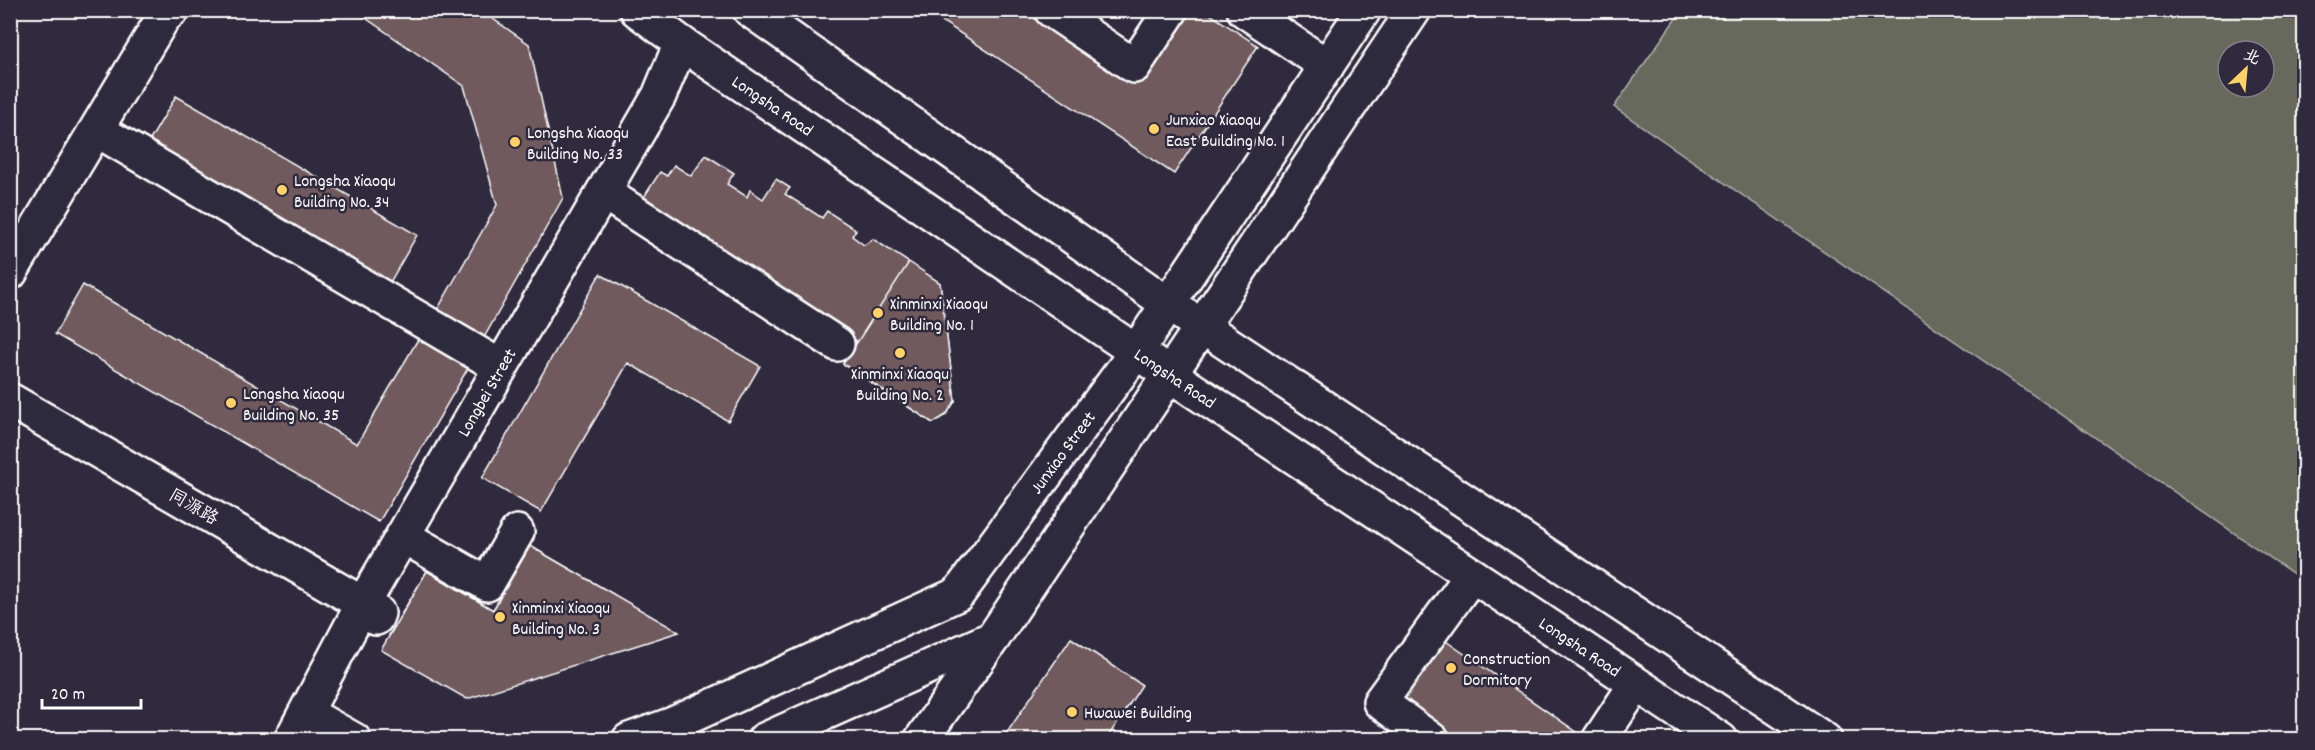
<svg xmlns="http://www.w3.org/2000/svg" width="2315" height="750" font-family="Dekko,'LXGW WenKai TC',sans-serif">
  <rect width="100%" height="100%" fill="#2f2a3d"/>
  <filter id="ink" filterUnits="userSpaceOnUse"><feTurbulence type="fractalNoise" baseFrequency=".0167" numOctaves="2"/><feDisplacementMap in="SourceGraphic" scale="12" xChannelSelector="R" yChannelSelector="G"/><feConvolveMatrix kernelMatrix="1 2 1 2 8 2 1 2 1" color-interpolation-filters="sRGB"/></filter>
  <g filter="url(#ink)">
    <path fill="#66695b" stroke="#b2b4ad" stroke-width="1.5" fill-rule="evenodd" d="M1681,11H2304V581L1614,107ZM2228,51H2264V87H2228Z"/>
    <g fill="#6f5a5d" stroke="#fff" stroke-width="1.5">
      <polygon points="354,10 480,10 529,44 563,198 482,341 435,314 497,205 464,86"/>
      <polygon points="925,10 1029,10 1139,83 1187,10 1204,10 1258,46 1174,174"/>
      <polygon points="176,96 417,235 389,284 147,145"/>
      <polygon points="706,155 734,173 727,184 747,197 750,190 763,199 776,179 790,188 785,194 822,218 827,211 856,230 852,236 864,245 873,239 940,283 955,401 946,415 933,423 843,364 858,342 642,200 660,172 667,176 674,165 691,176"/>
      <polygon points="909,262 940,283 955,401 946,415 933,423 843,364"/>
      <polygon points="600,274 760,366 728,421 628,363 541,512 482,478"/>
      <polygon points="83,285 357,444 421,334 471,363 379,522 55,334"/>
      <polygon points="530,546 613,594 575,660 513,624 477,686 389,635 427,571 493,610"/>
      <polygon points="530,546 679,632 467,699 381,650 427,571 493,610"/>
      <polygon points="1440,637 1581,735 1577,740 1454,740 1396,699"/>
      <polygon points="1071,638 1142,685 1106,740 1002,740"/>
    </g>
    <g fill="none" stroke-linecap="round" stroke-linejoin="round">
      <defs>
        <g id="minor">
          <polyline points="1051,10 1134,66 1171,10"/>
          <polyline points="1244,10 1327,66"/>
          <polyline points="97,130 501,367"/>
          <polyline points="603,192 837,344"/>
          <polyline points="10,273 163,18 172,10"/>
          <polyline points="10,400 363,604 378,613 376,618"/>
          <polyline points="403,536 487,584 517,532"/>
          <polyline points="306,713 354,740"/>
          <path id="s1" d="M291,740L363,604L659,96L681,43"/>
          <polyline points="921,740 993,638"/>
          <polyline points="1432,740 1380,702 1472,575"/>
          <polyline points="1599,740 1636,684"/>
        </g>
        <g id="major">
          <path id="s2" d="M637,10L681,43L1169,374L1721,740"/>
          <polyline points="750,10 1168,304 1825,740"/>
          <path id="s3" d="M629,740L673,724L958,594L1136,352L1364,10"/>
          <polyline points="764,740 993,638 1414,10"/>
        </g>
      </defs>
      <use href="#minor" stroke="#fff" stroke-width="38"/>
      <use href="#major" stroke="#fff" stroke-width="38"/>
      <use href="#minor" stroke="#2f2a3d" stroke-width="33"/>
      <use href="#major" stroke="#2f2a3d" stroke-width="33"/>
    </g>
  </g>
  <g fill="#ffd166" stroke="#2f2a3d" stroke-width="2">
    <circle cx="1154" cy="129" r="6"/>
    <circle cx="515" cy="142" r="6"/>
    <circle cx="282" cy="190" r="6"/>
    <circle cx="878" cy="313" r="6"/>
    <circle cx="900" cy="353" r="6"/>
    <circle cx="231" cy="403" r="6"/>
    <circle cx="500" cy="617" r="6"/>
    <circle cx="1451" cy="668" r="6"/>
    <circle cx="1072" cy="712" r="6"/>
  </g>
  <g text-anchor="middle" stroke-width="5" stroke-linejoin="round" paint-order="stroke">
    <g font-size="18" fill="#fff" stroke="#2f2a3d">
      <text dy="6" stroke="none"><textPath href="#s2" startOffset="166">Longsha Road</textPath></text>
      <text dy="6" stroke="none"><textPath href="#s2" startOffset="652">Longsha Road</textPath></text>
      <text dy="6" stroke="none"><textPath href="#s1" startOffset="399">Longbei Street</textPath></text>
      <text dy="6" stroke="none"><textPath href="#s3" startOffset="536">Junxiao Street</textPath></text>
      <text transform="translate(194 506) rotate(30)" y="6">同源路</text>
      <text dy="6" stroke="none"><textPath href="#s2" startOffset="1138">Longsha Road</textPath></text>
    </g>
    <g font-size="18" fill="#fff" stroke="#2f2a3d" text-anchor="start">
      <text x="1166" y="125">Junxiao Xiaoqu<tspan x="1166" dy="21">East Building No. 1</tspan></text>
      <text x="527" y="138">Longsha Xiaoqu<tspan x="527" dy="21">Building No. 33</tspan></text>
      <text x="294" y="186">Longsha Xiaoqu<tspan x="294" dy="21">Building No. 34</tspan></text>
      <text x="890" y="309">Xinminxi Xiaoqu<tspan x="890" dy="21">Building No. 1</tspan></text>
      <text x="900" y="379" text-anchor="middle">Xinminxi Xiaoqu<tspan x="900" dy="21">Building No. 2</tspan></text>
      <text x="243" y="399">Longsha Xiaoqu<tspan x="243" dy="21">Building No. 35</tspan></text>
      <text x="512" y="613">Xinminxi Xiaoqu<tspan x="512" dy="21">Building No. 3</tspan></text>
      <text x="1463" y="664">Construction<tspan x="1463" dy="21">Dormitory</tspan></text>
      <text x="1084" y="718">Hwawei Building</text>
    </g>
  </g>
  <rect width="2315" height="750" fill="none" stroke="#2f2a3d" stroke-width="36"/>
  <rect x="18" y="18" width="2279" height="714" fill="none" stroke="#fff" stroke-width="2" filter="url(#ink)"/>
  <g transform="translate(2246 69) rotate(26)"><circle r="28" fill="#2f2a3d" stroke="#827f8b" stroke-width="1.5"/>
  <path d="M0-4.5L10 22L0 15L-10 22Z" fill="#ffd166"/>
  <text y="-9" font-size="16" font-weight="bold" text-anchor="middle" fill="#ffffff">北</text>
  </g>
  <path d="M42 699v9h99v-9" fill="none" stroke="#ffffff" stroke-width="3"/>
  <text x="51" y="699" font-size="18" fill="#ffffff" stroke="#2f2a3d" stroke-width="4.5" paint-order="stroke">20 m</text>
</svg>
